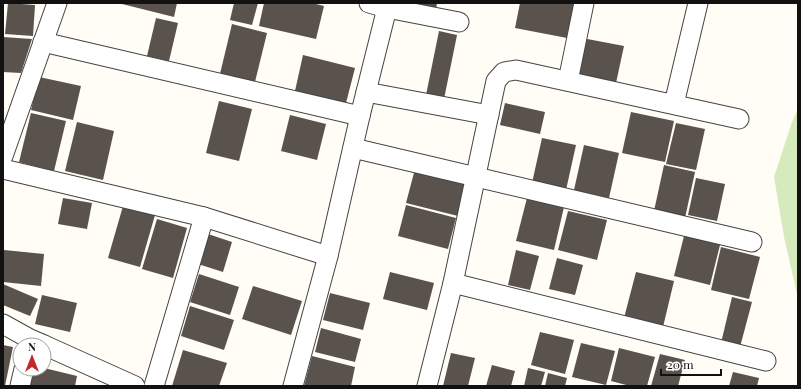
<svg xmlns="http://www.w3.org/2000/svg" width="801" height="389" font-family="'Playfair Display',serif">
  <rect width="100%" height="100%" fill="#fffdf5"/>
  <polygon fill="#d5ebbd" points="798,108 798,298 784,237 774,177 791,125"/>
  <g fill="#5a524d">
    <polygon points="8,3 35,5 33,36 5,34"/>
    <polygon points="118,3 177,3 174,17"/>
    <polygon points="234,3 258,3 252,25 230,20"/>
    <polygon points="264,3 312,3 324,6 316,39 259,26"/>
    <polygon points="407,3 437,3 436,10"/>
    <polygon points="520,3 574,3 567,38 515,28"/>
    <polygon points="156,18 178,23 169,61 147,56"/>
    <polygon points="232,24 267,33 254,86 219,78"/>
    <polygon points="439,31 457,35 444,99 426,95"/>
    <polygon points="3,37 32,39 21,73 3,72"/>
    <polygon points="582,38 624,46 616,83 575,75"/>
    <polygon points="303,55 355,68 346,103 295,91"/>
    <polygon points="39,77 81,86 73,120 31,110"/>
    <polygon points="219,101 252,109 239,161 206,153"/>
    <polygon points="505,103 545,112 540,134 500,125"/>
    <polygon points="631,112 674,121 665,162 622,153"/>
    <polygon points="31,113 66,121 54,171 19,162"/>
    <polygon points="290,115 326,124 317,160 281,151"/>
    <polygon points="77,122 114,131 103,180 65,171"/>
    <polygon points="676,123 705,129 696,170 666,164"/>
    <polygon points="542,138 576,145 566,190 532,183"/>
    <polygon points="584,145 619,153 609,198 574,190"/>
    <polygon points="664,165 695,172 685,218 654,211"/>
    <polygon points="415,169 467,182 458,216 406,203"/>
    <polygon points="696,178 725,184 717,221 688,215"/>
    <polygon points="63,198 92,203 87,229 58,224"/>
    <polygon points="527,198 564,207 554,250 516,241"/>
    <polygon points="406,205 456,218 448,249 398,236"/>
    <polygon points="123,206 155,215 140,267 108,258"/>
    <polygon points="568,211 607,220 597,260 558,250"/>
    <polygon points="157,219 187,228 173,278 142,269"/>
    <polygon points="685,232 721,241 710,285 674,276"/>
    <polygon points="208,234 232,242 223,272 198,264"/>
    <polygon points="721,247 760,257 749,299 711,290"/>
    <polygon points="4,250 44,254 41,286 3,282"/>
    <polygon points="516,250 539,256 530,290 508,285"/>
    <polygon points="557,258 583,265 575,295 549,289"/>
    <polygon points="390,272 434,283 427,310 383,299"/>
    <polygon points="636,272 674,281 663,327 624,318"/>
    <polygon points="199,274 239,287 230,315 190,302"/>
    <polygon points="3,284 38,299 30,316 3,305"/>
    <polygon points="253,286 302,301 291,335 242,319"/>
    <polygon points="330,293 370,303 363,330 323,320"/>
    <polygon points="42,295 77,303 70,332 35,324"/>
    <polygon points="732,297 752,302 740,347 721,343"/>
    <polygon points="190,306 234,320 224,350 181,336"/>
    <polygon points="321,328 361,339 355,362 315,352"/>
    <polygon points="540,332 574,340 565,374 531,365"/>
    <polygon points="581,343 615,351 606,385 572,377"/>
    <polygon points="3,345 13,347 5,386 3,386"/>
    <polygon points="619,348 655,357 647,386 630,386 611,381"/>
    <polygon points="183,350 227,363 219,386 172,386"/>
    <polygon points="451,353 475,358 468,386 443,386"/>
    <polygon points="660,354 685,360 678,386 651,386"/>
    <polygon points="312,356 355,367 351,386 304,386"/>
    <polygon points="492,365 515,371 511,386 486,386"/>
    <polygon points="44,368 77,376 75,386 30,386 34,369"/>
    <polygon points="528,368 545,372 541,386 524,386"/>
    <polygon points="733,372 759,378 757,386 729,386"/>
    <polygon points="548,373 567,378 565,386 545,386"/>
  </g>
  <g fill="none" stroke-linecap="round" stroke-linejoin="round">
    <defs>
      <g id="street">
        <polyline points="369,3 387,8 459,22"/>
        <polyline points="43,42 360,116"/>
        <polyline points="568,81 584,3"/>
        <polyline points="366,92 489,115"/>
        <polyline points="674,104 698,3"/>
        <polyline points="353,148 752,242"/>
        <polyline points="3,156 57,3"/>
        <polyline points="3,169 204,217 328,256"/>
        <polyline points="453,283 766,361"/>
        <polyline points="3,324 30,339 44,345"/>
        <polyline points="44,345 135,386"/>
        <polyline points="20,386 24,369"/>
        <polyline points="154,386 204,217"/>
        <polyline points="293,386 328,256 360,116 387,8"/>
        <polyline points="427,386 453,283 496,81 504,72 516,70 739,119"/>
      </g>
    </defs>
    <use href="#street" stroke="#444" stroke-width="21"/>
    <use href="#street" stroke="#fff" stroke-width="19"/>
  </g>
  <rect width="801" height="389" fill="none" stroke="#111111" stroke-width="8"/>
  <g transform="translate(32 357)"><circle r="19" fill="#ffffff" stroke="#a0a0a0"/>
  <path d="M0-3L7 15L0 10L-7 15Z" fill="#c4262e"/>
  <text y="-6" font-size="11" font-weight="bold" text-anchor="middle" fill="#111111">N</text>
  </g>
  <path d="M661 369v6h60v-6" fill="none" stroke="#111111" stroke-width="2"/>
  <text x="667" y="369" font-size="12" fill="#111111" stroke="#ffffff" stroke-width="3" paint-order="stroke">20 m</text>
</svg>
